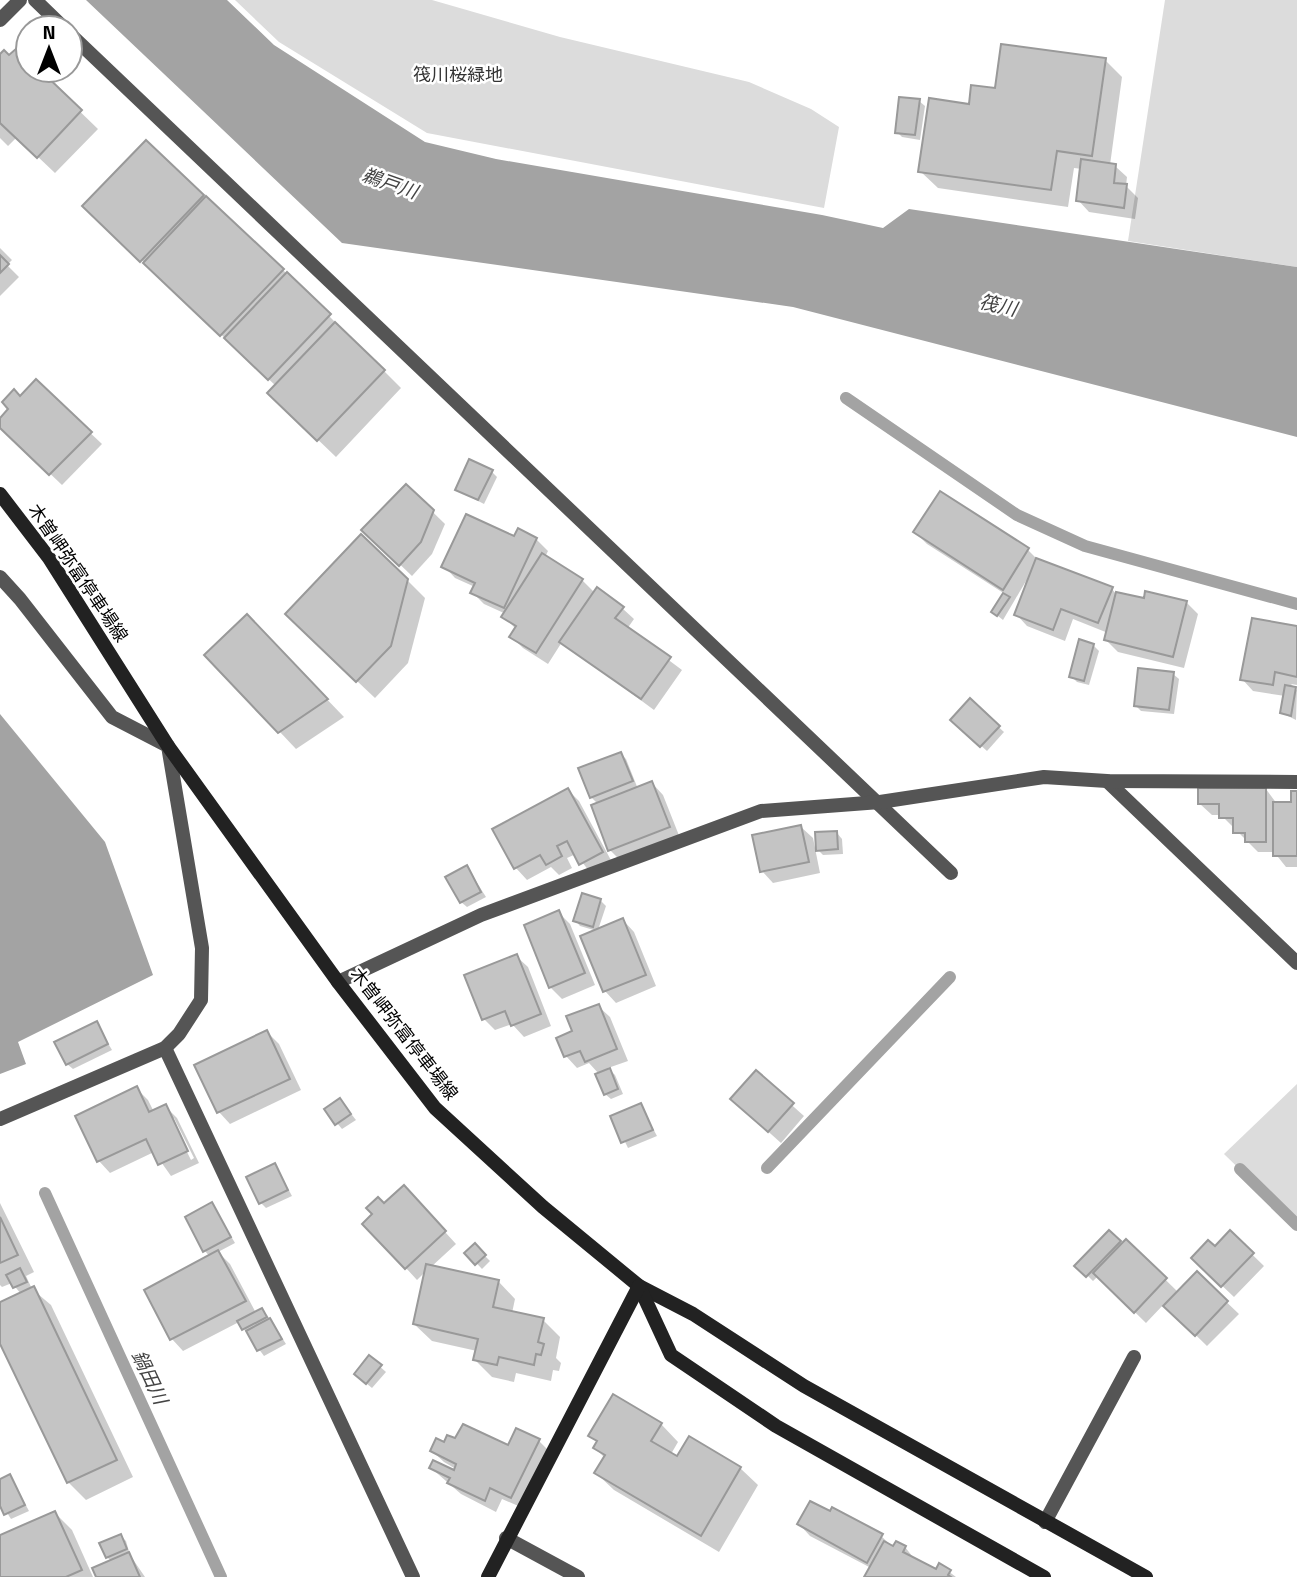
<svg xmlns="http://www.w3.org/2000/svg" width="1297" height="1577" font-family="'Titillium Web','Noto Sans JP',sans-serif">
  <rect width="100%" height="100%" fill="#fff"/>
  <g fill="#dcdcdc">
    <polygon points="235,0 432,0 560,37 749,82 811,109 839,127 824,208 427,133 279,42"/>
    <polygon points="1165,0 1297,0 1297,267 1128,241"/>
    <polygon points="1297,1084 1297,1225 1224,1154"/>
  </g>
  <g fill="#a3a3a3">
    <polygon points="86,0 227,0 274,45 425,142 496,159 822,215 883,228 909,209 1297,267 1297,437 793,307 342,243"/>
    <polygon points="0,714 105,842 153,975 18,1042 26,1064 0,1074"/>
  </g>
  <g fill="#0003" fill-rule="evenodd">
    <polygon points="0,56 28,61 28,70 37,70 98,129 55,173 17,137 8,146 0,138"/>
    <polygon points="1105,60 1122,77 1110,165 1115,166 1127,177 1126,186 1138,198 1135,219 1089,212 1078,200 1082,169 1074,168 1068,207 938,188 920,171 970,106 997,90"/>
    <polygon points="919,101 925,106 920,140 902,137 897,132"/>
    <polygon points="146,142 283,270 401,388 336,457 287,410 276,386 102,223"/>
    <polygon points="0,248 12,260 7,265 19,277 0,296"/>
    <polygon points="36,382 102,444 62,485 0,426 0,420"/>
    <polygon points="492,472 497,477 484,504 457,490"/>
    <polygon points="406,486 445,524 432,554 412,576 364,530"/>
    <polygon points="915,532 1028,550 1039,561 1112,589 1116,594 1145,600 1186,602 1198,614 1184,668 1118,652 1106,640 1108,633 1073,619 1065,641 1027,626 1016,614 1026,581 1003,620 993,612 1005,594 927,544"/>
    <polygon points="515,538 536,539 548,551 545,557 582,580 595,593 622,608 634,619 627,629 682,670 654,710 562,642 548,664 523,648 511,636 516,629 504,617 506,614 484,604 473,593 475,587 455,578 444,566"/>
    <polygon points="407,580 425,598 408,663 375,698 304,631"/>
    <polygon points="1297,628 1297,685 1291,684 1297,690 1296,720 1282,713 1285,696 1253,691 1242,679"/>
    <polygon points="264,634 344,717 296,749 279,731"/>
    <polygon points="1093,645 1099,651 1089,685 1077,682 1071,676"/>
    <polygon points="1173,674 1179,679 1174,714 1141,711 1135,705"/>
    <polygon points="970,701 1004,732 987,751 958,725"/>
    <polygon points="621,754 626,759 638,789 652,783 663,795 680,838 621,861 610,850 598,804 591,797"/>
    <polygon points="1266,789 1277,804 1293,804 1297,793 1297,867 1286,867 1274,852 1258,852 1221,815 1212,815 1200,804"/>
    <polygon points="568,790 579,801 613,864 592,875 576,854 567,858 572,868 559,875 551,867 527,880 516,868"/>
    <polygon points="801,827 813,838 820,873 773,883 762,871"/>
    <polygon points="837,833 842,839 843,854 823,855 818,850"/>
    <polygon points="467,867 486,897 467,907 461,902"/>
    <polygon points="583,895 601,901 606,906 598,930 623,920 634,932 656,986 616,1003 605,991 597,931 580,926 575,920"/>
    <polygon points="558,912 570,924 595,985 562,999 550,987"/>
    <polygon points="516,956 528,967 551,1026 524,1037 512,1024 495,1030 484,1019"/>
    <polygon points="598,1006 610,1017 628,1061 608,1068 615,1075 623,1094 611,1099 605,1094 599,1074 589,1063 577,1068 566,1056 574,1032"/>
    <polygon points="96,1023 112,1050 73,1069 67,1064"/>
    <polygon points="267,1032 279,1044 301,1090 230,1124 219,1112"/>
    <polygon points="756,1073 804,1116 781,1143 744,1110"/>
    <path d="M136,1088L148,1100L154,1112L165,1106L177,1118L199,1163L171,1176L154,1152L110,1173L99,1161L77,1116ZM170,1118H174L194,1158L191,1160Z"/>
    <polygon points="340,1100 356,1120 342,1129 326,1110"/>
    <polygon points="641,1106 657,1136 628,1148 613,1117"/>
    <polygon points="275,1165 292,1196 266,1208 261,1203"/>
    <polygon points="415,1199 456,1244 431,1267 498,1281 515,1299 512,1313 543,1320 560,1337 556,1358 561,1363 559,1371 553,1370 551,1381 516,1373 514,1382 492,1377 475,1360 477,1351 432,1341 414,1324 426,1271 417,1280 406,1268 384,1206"/>
    <polygon points="0,1203 34,1272 26,1276 32,1289 51,1305 133,1477 86,1500 68,1482 0,1340 0,1304 21,1294 12,1283 2,1287 0,1285"/>
    <polygon points="212,1204 235,1243 218,1252 230,1264 256,1313 261,1310 267,1315 286,1344 264,1356 239,1322 183,1351 172,1339 146,1291 210,1257 205,1251"/>
    <polygon points="1109,1232 1123,1245 1126,1241 1179,1293 1197,1274 1239,1314 1207,1346 1164,1304 1146,1323 1098,1276 1093,1281 1077,1265"/>
    <polygon points="1230,1233 1264,1266 1234,1297 1193,1258 1215,1249"/>
    <polygon points="475,1246 490,1261 482,1269 467,1253"/>
    <polygon points="369,1357 386,1372 372,1388 361,1379"/>
    <polygon points="661,1424 678,1442 671,1454 678,1459 740,1468 758,1485 719,1552 614,1490 596,1473 605,1458 595,1448 598,1443 590,1436"/>
    <polygon points="539,1441 550,1452 523,1508 502,1499 496,1512 461,1494 431,1468 454,1472 456,1469 444,1462 432,1451 444,1445 509,1447"/>
    <polygon points="10,1476 29,1511 11,1519 0,1502 0,1481"/>
    <polygon points="55,1513 72,1530 93,1577 0,1577 0,1537"/>
    <polygon points="799,1524 881,1536 894,1548 905,1547 916,1561 936,1571 940,1565 956,1577 866,1577 871,1568 810,1536"/>
    <polygon points="121,1536 126,1541 130,1555 145,1577 98,1577 111,1561 107,1557"/>
  </g>
  <g fill="none" stroke-linecap="round" stroke-linejoin="round">
    <g stroke="#a3a3a3" stroke-width="12">
      <polyline points="846,398 1017,515 1085,546 1297,604"/>
      <polyline points="767,1168 950,977"/>
      <polyline points="1240,1169 1297,1225"/>
      <polyline points="45,1193 221,1577"/>
    </g>
  </g>
  <g fill="#c4c4c4" stroke="#999" stroke-width="2">
    <polygon points="1001,44 1106,58 1092,156 1057,151 1051,190 918,172 929,98 969,104 971,85 995,88"/>
    <polygon points="17,48 28,59 28,70 40,70 82,110 37,158 0,123 0,54 4,50 9,55"/>
    <polygon points="899,97 920,99 915,135 895,133"/>
    <polygon points="146,140 204,195 140,262 82,206"/>
    <polygon points="1081,159 1116,164 1114,183 1127,184 1124,208 1076,201"/>
    <polygon points="206,196 284,269 220,336 143,263"/>
    <polygon points="0,255 9,264 0,273"/>
    <polygon points="287,272 331,314 268,380 224,338"/>
    <polygon points="335,322 385,370 317,441 267,393"/>
    <polygon points="36,379 92,432 49,475 0,428 0,418 8,409 2,402 14,389 20,396"/>
    <polygon points="469,459 493,470 478,500 455,490"/>
    <polygon points="406,484 434,510 421,542 399,566 361,530"/>
    <polygon points="940,491 1029,548 1003,590 913,532"/>
    <polygon points="466,514 514,536 518,528 537,538 504,608 470,593 475,583 441,567"/>
    <polygon points="361,534 408,579 391,646 356,682 285,614"/>
    <polygon points="542,553 583,579 536,653 509,637 516,626 501,617"/>
    <polygon points="1036,558 1113,587 1098,623 1061,609 1053,630 1014,615"/>
    <polygon points="597,587 624,607 615,618 671,657 641,699 559,642"/>
    <polygon points="1145,591 1187,601 1173,657 1104,640 1116,592 1144,598"/>
    <polygon points="1003,593 1010,597 997,616 991,612"/>
    <polygon points="247,614 328,699 278,733 204,655"/>
    <polygon points="1252,618 1297,626 1297,677 1275,672 1273,685 1240,680"/>
    <polygon points="1079,639 1094,644 1084,681 1069,677"/>
    <polygon points="1138,668 1174,672 1169,710 1134,706"/>
    <polygon points="1285,685 1296,687 1291,716 1280,713"/>
    <polygon points="970,698 1000,726 980,747 950,720"/>
    <polygon points="621,752 633,781 590,798 578,768"/>
    <polygon points="652,781 670,827 608,851 591,805"/>
    <polygon points="568,788 603,852 579,865 567,841 557,846 562,856 546,865 540,855 514,869 492,829"/>
    <polygon points="1198,788 1266,788 1266,842 1245,842 1245,833 1233,833 1233,818 1219,818 1219,804 1198,804"/>
    <polygon points="1291,791 1297,791 1297,856 1273,856 1273,802 1291,802"/>
    <polygon points="801,825 809,862 760,872 752,835"/>
    <polygon points="837,831 838,849 816,851 815,832"/>
    <polygon points="467,865 481,892 460,903 445,877"/>
    <polygon points="582,893 601,899 593,927 573,921"/>
    <polygon points="559,910 585,973 549,988 524,925"/>
    <polygon points="623,918 646,975 603,992 580,936"/>
    <polygon points="517,954 541,1014 511,1026 505,1011 482,1020 464,975"/>
    <polygon points="599,1004 617,1049 585,1062 580,1051 564,1057 556,1038 572,1031 566,1016"/>
    <polygon points="97,1021 108,1044 66,1065 54,1042"/>
    <polygon points="267,1030 290,1079 217,1113 194,1065"/>
    <polygon points="610,1068 618,1089 604,1095 595,1074"/>
    <polygon points="756,1070 794,1103 768,1132 730,1099"/>
    <polygon points="137,1086 149,1112 166,1104 188,1151 158,1165 146,1139 97,1162 75,1116"/>
    <polygon points="340,1098 351,1114 335,1125 324,1109"/>
    <polygon points="641,1103 653,1130 621,1143 610,1116"/>
    <polygon points="275,1163 288,1190 259,1204 246,1177"/>
    <polygon points="404,1185 446,1231 405,1269 362,1224 372,1214 366,1208 378,1197 384,1203"/>
    <polygon points="212,1202 231,1237 203,1252 185,1217"/>
    <polygon points="0,1217 18,1255 0,1263"/>
    <polygon points="1109,1230 1121,1241 1086,1277 1074,1266"/>
    <polygon points="1230,1230 1254,1253 1221,1287 1191,1258 1208,1240 1215,1246"/>
    <polygon points="1126,1239 1167,1278 1134,1313 1093,1273"/>
    <polygon points="475,1243 486,1255 475,1265 464,1253"/>
    <polygon points="218,1250 246,1301 170,1340 144,1290"/>
    <polygon points="426,1264 499,1280 493,1307 544,1318 538,1342 544,1344 541,1355 536,1354 534,1365 499,1357 497,1365 473,1360 478,1339 413,1324"/>
    <polygon points="20,1268 27,1282 13,1288 6,1275"/>
    <polygon points="1197,1271 1228,1301 1195,1336 1163,1306"/>
    <polygon points="34,1286 117,1460 67,1483 0,1344 0,1302"/>
    <polygon points="262,1308 267,1317 242,1330 237,1321"/>
    <polygon points="270,1318 282,1339 257,1351 246,1331"/>
    <polygon points="369,1355 382,1365 366,1384 354,1374"/>
    <polygon points="613,1394 662,1423 651,1441 677,1456 689,1436 741,1467 701,1536 594,1473 605,1455 593,1448 597,1441 588,1436"/>
    <polygon points="463,1424 508,1445 516,1428 540,1439 511,1498 490,1488 485,1501 447,1483 450,1478 429,1468 433,1460 454,1470 456,1464 430,1451 436,1438 444,1442 447,1435 455,1438"/>
    <polygon points="10,1474 25,1505 4,1515 0,1506 0,1479"/>
    <polygon points="810,1501 830,1511 832,1507 883,1534 867,1563 797,1524"/>
    <polygon points="55,1511 82,1570 66,1577 0,1577 0,1535"/>
    <polygon points="121,1534 127,1549 106,1558 99,1543"/>
    <polygon points="884,1541 893,1546 896,1541 906,1546 903,1552 936,1569 939,1563 951,1570 948,1575 951,1577 864,1577"/>
    <polygon points="129,1552 140,1577 96,1577 92,1568"/>
  </g>
  <g fill="none" stroke-linecap="round" stroke-linejoin="round">
    <polyline stroke="#555" stroke-width="14" points="1045,1522 1134,1357"/>
    <g stroke="#555" stroke-width="14">
      <polyline points="35,0 64,28"/>
      <polyline points="0,20 20,0"/>
      <polyline points="70,34 951,873"/>
      <polyline points="0,577 20,599 112,717 168,746 202,948 201,1000 179,1034 165,1048 0,1119"/>
      <polyline points="1107,781 1297,963"/>
      <polyline points="338,982 481,915 761,811 880,802 1044,777 1107,781 1297,782"/>
      <polyline points="165,1048 413,1577"/>
      <polyline points="506,1538 578,1577"/>
    </g>
    <g stroke="#222" stroke-width="14">
      <polyline points="0,494 49,558 168,746 338,982 435,1108 543,1207 639,1286 693,1314 804,1386 1146,1577"/>
      <polyline points="639,1286 671,1355 776,1426 1044,1577"/>
      <polyline points="488,1577 639,1286"/>
    </g>
  </g>
  <g text-anchor="middle" stroke-width="5" stroke-linejoin="round" paint-order="stroke">
    <g font-size="18" fill="#333" stroke="#fff">
      <text x="458" y="81">筏川桜緑地</text>
    </g>
    <g font-size="18" fill="#000" stroke="#fff">
      <text transform="translate(78 573) rotate(56)" y="6">木曽岬弥富停車場線</text>
      <text transform="translate(404 1034) rotate(52)" y="6">木曽岬弥富停車場線</text>
    </g>
    <g font-size="19" font-style="italic" fill="#444" stroke="#fff">
      <text transform="translate(390 183) rotate(19)" y="7">鵜戸川</text>
      <text transform="translate(998 305) rotate(13)" y="7">筏川</text>
      <text transform="translate(150 1377) rotate(65)" y="7">鍋田川</text>
    </g>
  </g>
  <g transform="translate(49 49)"><circle r="33" fill="#ffffff" stroke="#999999" stroke-width="2"/>
  <path d="M0-5L12 26L0 18L-12 26Z" fill="#000000"/>
  <text y="-10" font-size="19" font-weight="bold" text-anchor="middle" fill="#000000">N</text>
  </g>
</svg>
